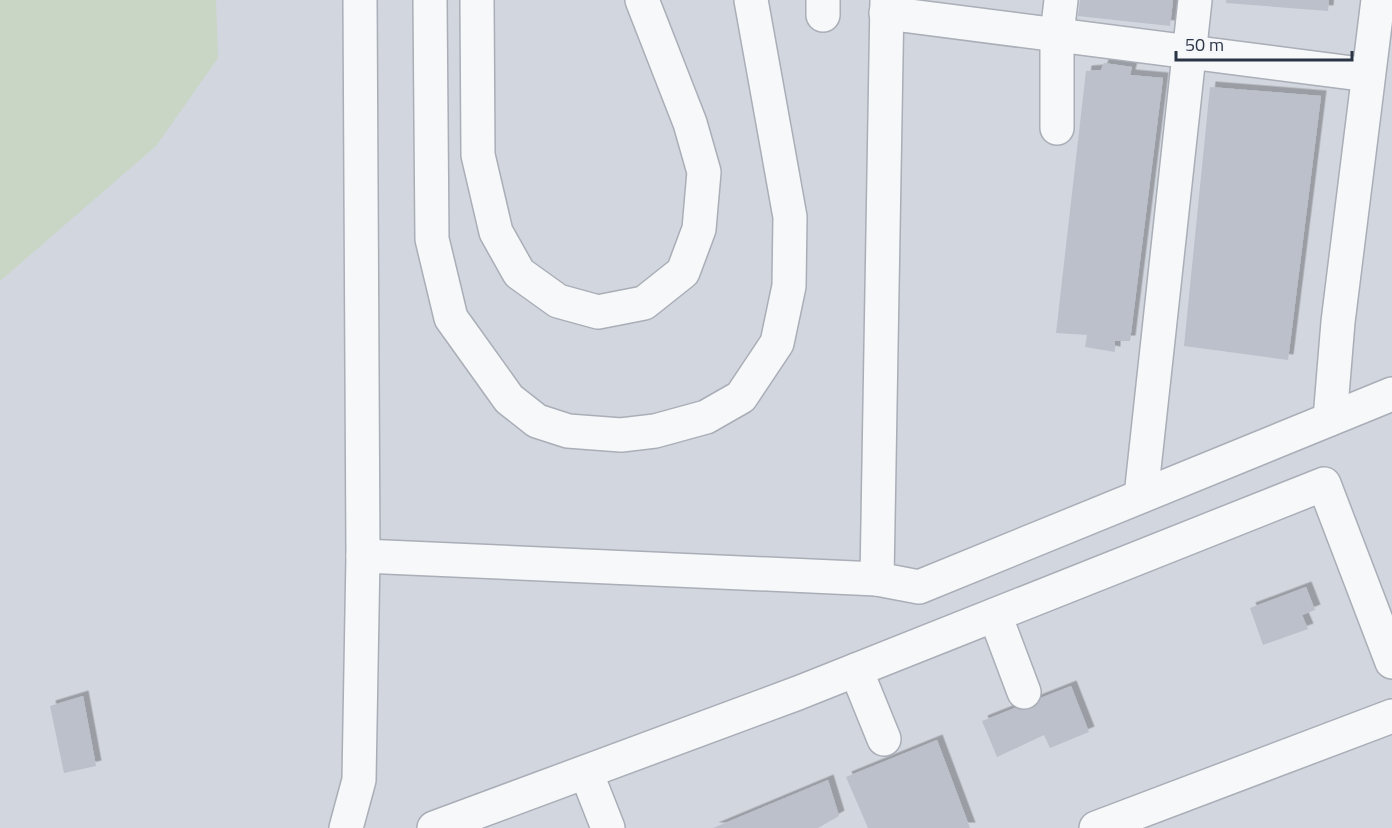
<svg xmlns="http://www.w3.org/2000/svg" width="1392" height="828" font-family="'Titillium Web',sans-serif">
  <defs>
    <filter id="shadow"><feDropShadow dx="5.5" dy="-5.5" stdDeviation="0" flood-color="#0004"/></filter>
  </defs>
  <rect width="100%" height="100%" fill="#e4e7ec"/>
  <rect fill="#d2d6de" x="0" y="0" width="1392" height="828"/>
  <polygon fill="#c9d6c5" points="0,0 216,0 218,58 156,146 0,281"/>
  <g fill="#bbc0ca" filter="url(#shadow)">
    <polygon points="1080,0 1173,0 1170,26 1078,16"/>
    <polygon points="1226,0 1329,0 1328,11 1226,3"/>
    <polygon points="1104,63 1132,67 1130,75 1163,78 1130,341 1115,341 1115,352 1085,347 1087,335 1056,333 1086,71 1101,70"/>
    <polygon points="1210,87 1321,96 1288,360 1184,346"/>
    <polygon points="1306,587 1315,610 1302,615 1308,629 1263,645 1250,608"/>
    <polygon points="1071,686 1089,732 1050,748 1044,735 997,757 982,721"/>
    <polygon points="83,696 96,766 64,773 50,706"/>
    <polygon points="937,740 970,828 868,828 846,777"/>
    <polygon points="828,780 839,816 818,828 713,828"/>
  </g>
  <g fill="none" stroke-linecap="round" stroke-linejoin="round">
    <defs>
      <g id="minor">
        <polyline points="430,0 432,239 451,318 509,399 537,421 568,431 621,435 655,431 706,417 741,397 777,343 789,286 790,217 751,0"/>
        <polyline points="477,0 478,155 496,232 519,273 558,301 598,312 644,303 683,272 699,229 704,172 690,123 642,0"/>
        <polyline points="886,13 1368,75"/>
        <polyline points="823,15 823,0"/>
        <polyline points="1057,128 1057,35 1061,0"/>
        <polyline points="1330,419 1338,322 1378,0"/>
        <polyline points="1141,496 1195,0"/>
        <polyline points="363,556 877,579 887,0"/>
        <polyline points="877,579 919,587 1392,394"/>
        <polyline points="995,615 1024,692"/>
        <polyline points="856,670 884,739"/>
        <polyline points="586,772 608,828"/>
        <polyline points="346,828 359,780 363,556 360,0"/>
        <polyline points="434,828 798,693 1324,484 1392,662"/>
        <polyline points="1096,828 1392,716"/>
      </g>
    </defs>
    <use href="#minor" stroke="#a9aeb7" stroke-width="36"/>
    <use href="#minor" stroke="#f7f8fa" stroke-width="33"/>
  </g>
  <path d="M1176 51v9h176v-9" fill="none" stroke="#2b3445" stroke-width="3"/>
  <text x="1185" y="51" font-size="18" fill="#2b3445" stroke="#f4f6f9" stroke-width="4.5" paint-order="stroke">50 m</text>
</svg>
